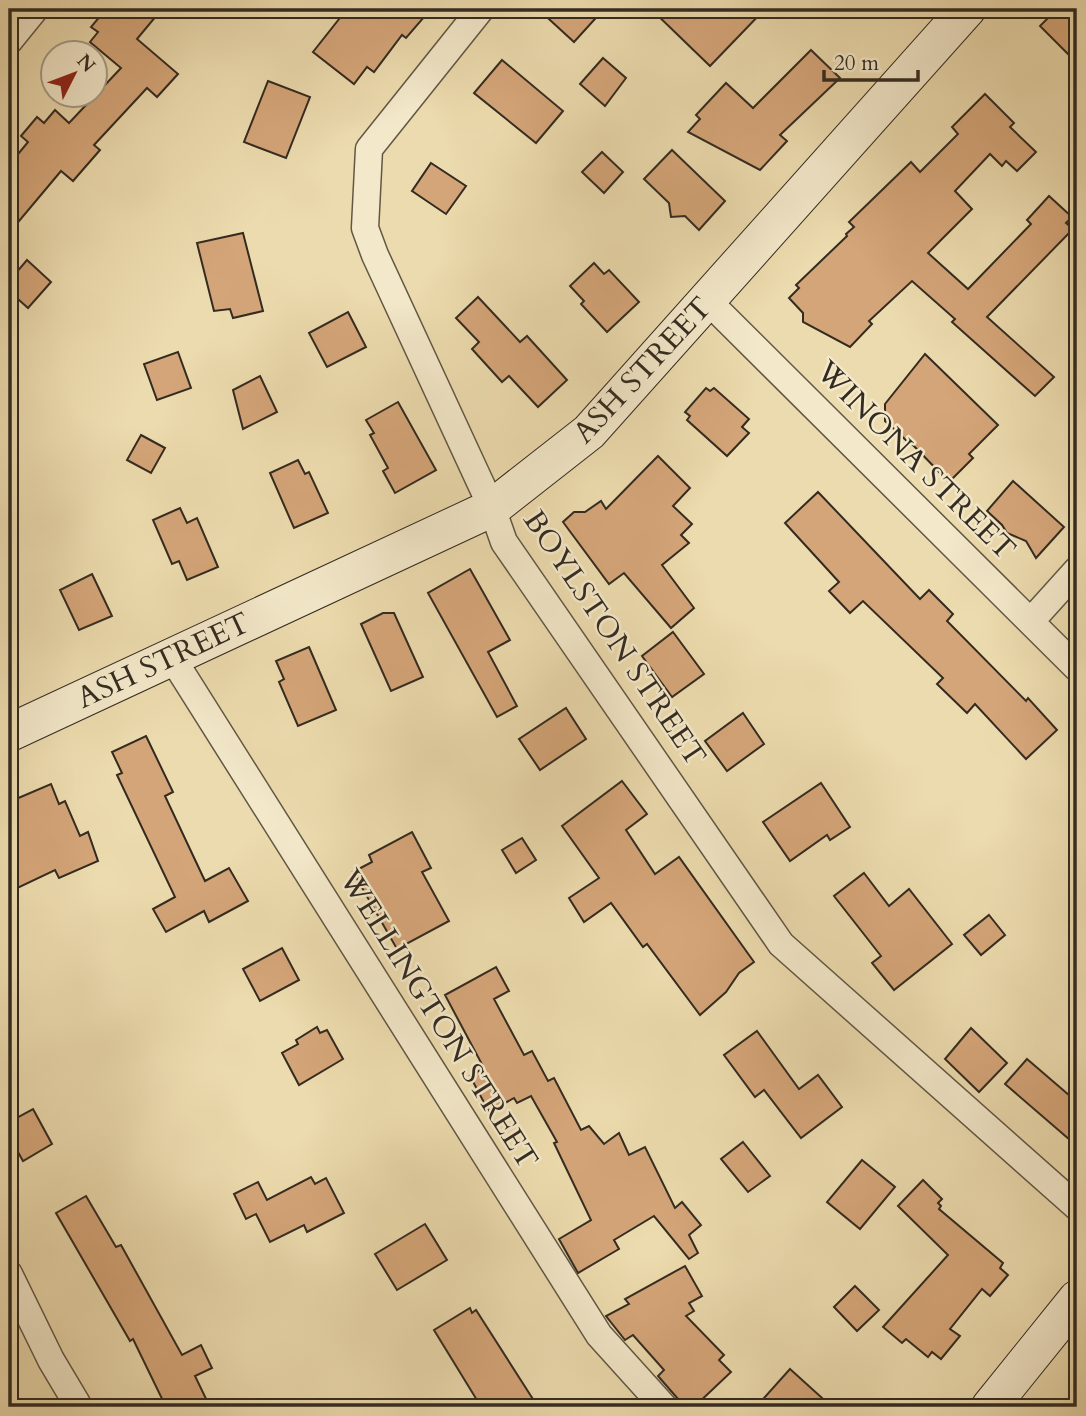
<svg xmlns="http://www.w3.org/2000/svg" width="1086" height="1416" font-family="Cardo,serif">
  <rect width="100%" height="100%" fill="#ecdbae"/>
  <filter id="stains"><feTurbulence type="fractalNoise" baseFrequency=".00286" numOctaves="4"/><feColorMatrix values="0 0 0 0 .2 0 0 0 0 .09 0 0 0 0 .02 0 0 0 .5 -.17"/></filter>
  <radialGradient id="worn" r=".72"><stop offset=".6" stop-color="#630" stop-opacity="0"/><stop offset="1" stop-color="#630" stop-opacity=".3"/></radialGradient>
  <g fill="#d4a578" stroke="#332b20" stroke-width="2">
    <polygon points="106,9 162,9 137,39 178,74 157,97 147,88 94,145 100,150 73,181 61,171 9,233 9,165 28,142 21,136 37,117 44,123 55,110 69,123 121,68 90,42 98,32 91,27"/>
    <polygon points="347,9 431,9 406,38 402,35 374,72 367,67 354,84 313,52"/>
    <polygon points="538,9 604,9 574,42"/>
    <polygon points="651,9 765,9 710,66"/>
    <polygon points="1057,9 1077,9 1077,63 1040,26"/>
    <polygon points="811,50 840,78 780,135 787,141 760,170 688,132 700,119 696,115 726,83 753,108"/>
    <polygon points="603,58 626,78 605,106 580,84"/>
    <polygon points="502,60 563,111 536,143 474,93"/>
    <polygon points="268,81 310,97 286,158 244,142"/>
    <polygon points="985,94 1014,123 1010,127 1036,152 1017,171 1006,161 1002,166 990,154 955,191 972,209 928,253 968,289 1031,224 1027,220 1049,196 1072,217 1066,223 1073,229 987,317 1054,377 1035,396 952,322 955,319 912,281 869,321 872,324 850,347 803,322 803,313 789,298 799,288 796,285 847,236 846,234 854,227 849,222 911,162 920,172 958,134 952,127"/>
    <polygon points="672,150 725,201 699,230 685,216 671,217 669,203 644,179"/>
    <polygon points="602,152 623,172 604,193 582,172"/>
    <polygon points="431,163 466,186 446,214 412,191"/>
    <polygon points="243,233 263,311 233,318 230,309 214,311 197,243"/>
    <polygon points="27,260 51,282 28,308 9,291 9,281"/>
    <polygon points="594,263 604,274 609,270 639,302 607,332 581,304 584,301 570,286"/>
    <polygon points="478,297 520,342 527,336 567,380 538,407 509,376 502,382 472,349 479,342 456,318"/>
    <polygon points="348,312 366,347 327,367 309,333"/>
    <polygon points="178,352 191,388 157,400 144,364"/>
    <polygon points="925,354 998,425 969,454 973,458 949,482 908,440 907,441 885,421 885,404"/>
    <polygon points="260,376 277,412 243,429 233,390"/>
    <polygon points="706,388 710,391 714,388 749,419 742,427 749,433 727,456 687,420 690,416 685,412"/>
    <polygon points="398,402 436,470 395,493 383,471 388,468 370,435 374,433 366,420"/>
    <polygon points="141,435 165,448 151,473 127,460"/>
    <polygon points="658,456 690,488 673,506 692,524 681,535 689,543 662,565 694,608 671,628 624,573 609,584 563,522 574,512 585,512 601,501 606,509"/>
    <polygon points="298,460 305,474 309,472 328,513 294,528 270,473"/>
    <polygon points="1013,481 1064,527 1036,558 1026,541 1007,533 1002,525 987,511"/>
    <polygon points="818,492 920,599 929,590 953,614 947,621 1026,701 1028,698 1057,730 1026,759 975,704 967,713 937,684 943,678 863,601 850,613 829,591 839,582 785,523"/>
    <polygon points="180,508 187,523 197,518 218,567 187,580 179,561 172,564 153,520"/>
    <polygon points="470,569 510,640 488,652 517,706 497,717 428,593"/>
    <polygon points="92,574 112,616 79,630 60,590"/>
    <polygon points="383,613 394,613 423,677 391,691 361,624"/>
    <polygon points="673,632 704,674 672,697 642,656"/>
    <polygon points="309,647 336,710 298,726 279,682 284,679 276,661"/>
    <polygon points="566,708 586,739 540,770 519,739"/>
    <polygon points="743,713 764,744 727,771 705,741"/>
    <polygon points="146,736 173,792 165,796 205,881 229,868 248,901 209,922 204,911 166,932 153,909 175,897 117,775 122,773 112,752"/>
    <polygon points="622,781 647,814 626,830 655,874 679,857 754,962 739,973 726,992 700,1015 647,944 643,947 611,903 584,922 569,898 599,878 562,826"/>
    <polygon points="821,783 850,827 830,840 827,835 790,861 763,822"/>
    <polygon points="51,784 59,804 65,801 80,836 88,832 98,861 59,878 55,870 9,892 9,802"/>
    <polygon points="412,832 431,868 422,872 449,921 397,949 353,872 372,862 369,855"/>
    <polygon points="522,838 536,860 516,873 502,850"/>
    <polygon points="864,873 889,906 909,889 952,944 894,990 872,963 881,956 834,896"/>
    <polygon points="989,915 1005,935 981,955 964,935"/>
    <polygon points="282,948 299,980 260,1001 243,969"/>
    <polygon points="496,967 509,991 494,999 524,1055 532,1051 548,1081 554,1078 581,1130 589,1126 604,1144 619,1133 629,1155 645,1147 675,1208 682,1202 701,1225 689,1235 698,1253 689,1259 654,1216 614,1240 619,1249 578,1273 559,1239 591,1220 554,1143 557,1142 531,1096 517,1103 514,1098 489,1112 470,1076 484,1068 445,995"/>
    <polygon points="317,1027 320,1033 327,1030 343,1059 299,1085 282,1053 298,1044 296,1040"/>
    <polygon points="971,1028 1007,1063 979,1092 945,1059"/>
    <polygon points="757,1031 799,1089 818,1075 842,1107 801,1138 764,1090 755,1097 724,1055"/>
    <polygon points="1027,1059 1077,1102 1077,1146 1005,1084"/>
    <polygon points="33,1109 52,1144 23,1161 9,1136 9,1122"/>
    <polygon points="743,1142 770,1176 748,1192 721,1159"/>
    <polygon points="862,1160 895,1187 860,1229 827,1202"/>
    <polygon points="311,1177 315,1184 326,1178 344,1213 307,1232 304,1225 270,1242 256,1214 246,1219 234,1194 258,1182 267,1200"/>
    <polygon points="923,1180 942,1199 938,1203 941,1206 939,1209 1003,1263 1000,1268 1008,1275 990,1296 982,1289 950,1329 960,1336 941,1359 932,1352 928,1357 906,1339 902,1343 883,1327 948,1255 898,1206"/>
    <polygon points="86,1196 116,1247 121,1245 182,1355 201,1345 212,1368 195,1376 210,1407 166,1407 133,1339 130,1341 56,1213"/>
    <polygon points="425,1224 447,1260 397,1290 375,1254"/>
    <polygon points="685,1266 702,1296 689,1303 694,1311 686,1316 724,1355 719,1360 731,1372 694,1407 685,1407 658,1376 664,1370 633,1335 625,1340 606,1316 629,1304 625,1299"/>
    <polygon points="855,1286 879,1310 857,1331 834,1307"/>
    <polygon points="470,1308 472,1313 476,1310 538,1407 476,1407 480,1405 434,1330"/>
    <polygon points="790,1369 832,1407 756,1407"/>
  </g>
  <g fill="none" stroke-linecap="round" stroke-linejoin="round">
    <defs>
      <g id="street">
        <polyline points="481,9 369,149 365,228 375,255 492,508 504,542 781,944 1077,1207"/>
        <polyline points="9,41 35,9"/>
        <polyline points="707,300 1077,668"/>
        <polyline points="1031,621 1077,570"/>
        <polyline points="171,656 599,1335 664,1407"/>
        <polyline points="9,1274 51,1360 79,1407"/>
      </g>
      <g id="secondary">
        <polyline points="9,733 492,508 589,432 967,9"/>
        <polyline points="990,1407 1077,1299"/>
      </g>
    </defs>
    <use href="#street" stroke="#615744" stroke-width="29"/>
    <use href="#secondary" stroke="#332b20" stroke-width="39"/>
    <use href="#street" stroke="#f3e8ca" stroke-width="26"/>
    <use href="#secondary" stroke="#f3e8ca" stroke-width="37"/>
  </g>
  <g text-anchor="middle" stroke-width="5" stroke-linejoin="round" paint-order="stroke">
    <g font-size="30" fill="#332b20" stroke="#f3e8ca">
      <text transform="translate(642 370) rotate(-47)" y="10">ASH STREET</text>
      <text transform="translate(916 460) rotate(45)" y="10">WINONA STREET</text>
      <text transform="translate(615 638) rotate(56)" y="10">BOYLSTON STREET</text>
      <text transform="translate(163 660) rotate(-25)" y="10">ASH STREET</text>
      <text transform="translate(439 1019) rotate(58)" y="10">WELLINGTON STREET</text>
    </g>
  </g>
  <rect width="1086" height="1416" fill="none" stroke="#ecdbae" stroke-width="35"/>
  <rect x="10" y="10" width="1065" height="1395" fill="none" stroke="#332b20" stroke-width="3.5"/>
  <rect x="18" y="18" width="1051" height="1381" fill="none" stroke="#332b20" stroke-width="2"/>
  <g transform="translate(74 74) rotate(48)"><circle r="33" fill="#f3e8ca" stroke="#a69c86" stroke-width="2"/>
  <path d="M0-5L12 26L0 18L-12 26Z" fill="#8f2418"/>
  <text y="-10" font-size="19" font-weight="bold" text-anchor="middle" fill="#332b20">N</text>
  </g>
  <path d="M824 70v10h94v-10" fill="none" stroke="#332b20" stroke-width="3.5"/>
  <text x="834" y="70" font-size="21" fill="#332b20" stroke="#f3e8ca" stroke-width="5" paint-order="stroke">20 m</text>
  <rect width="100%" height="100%" filter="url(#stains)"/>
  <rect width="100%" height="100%" fill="url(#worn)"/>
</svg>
